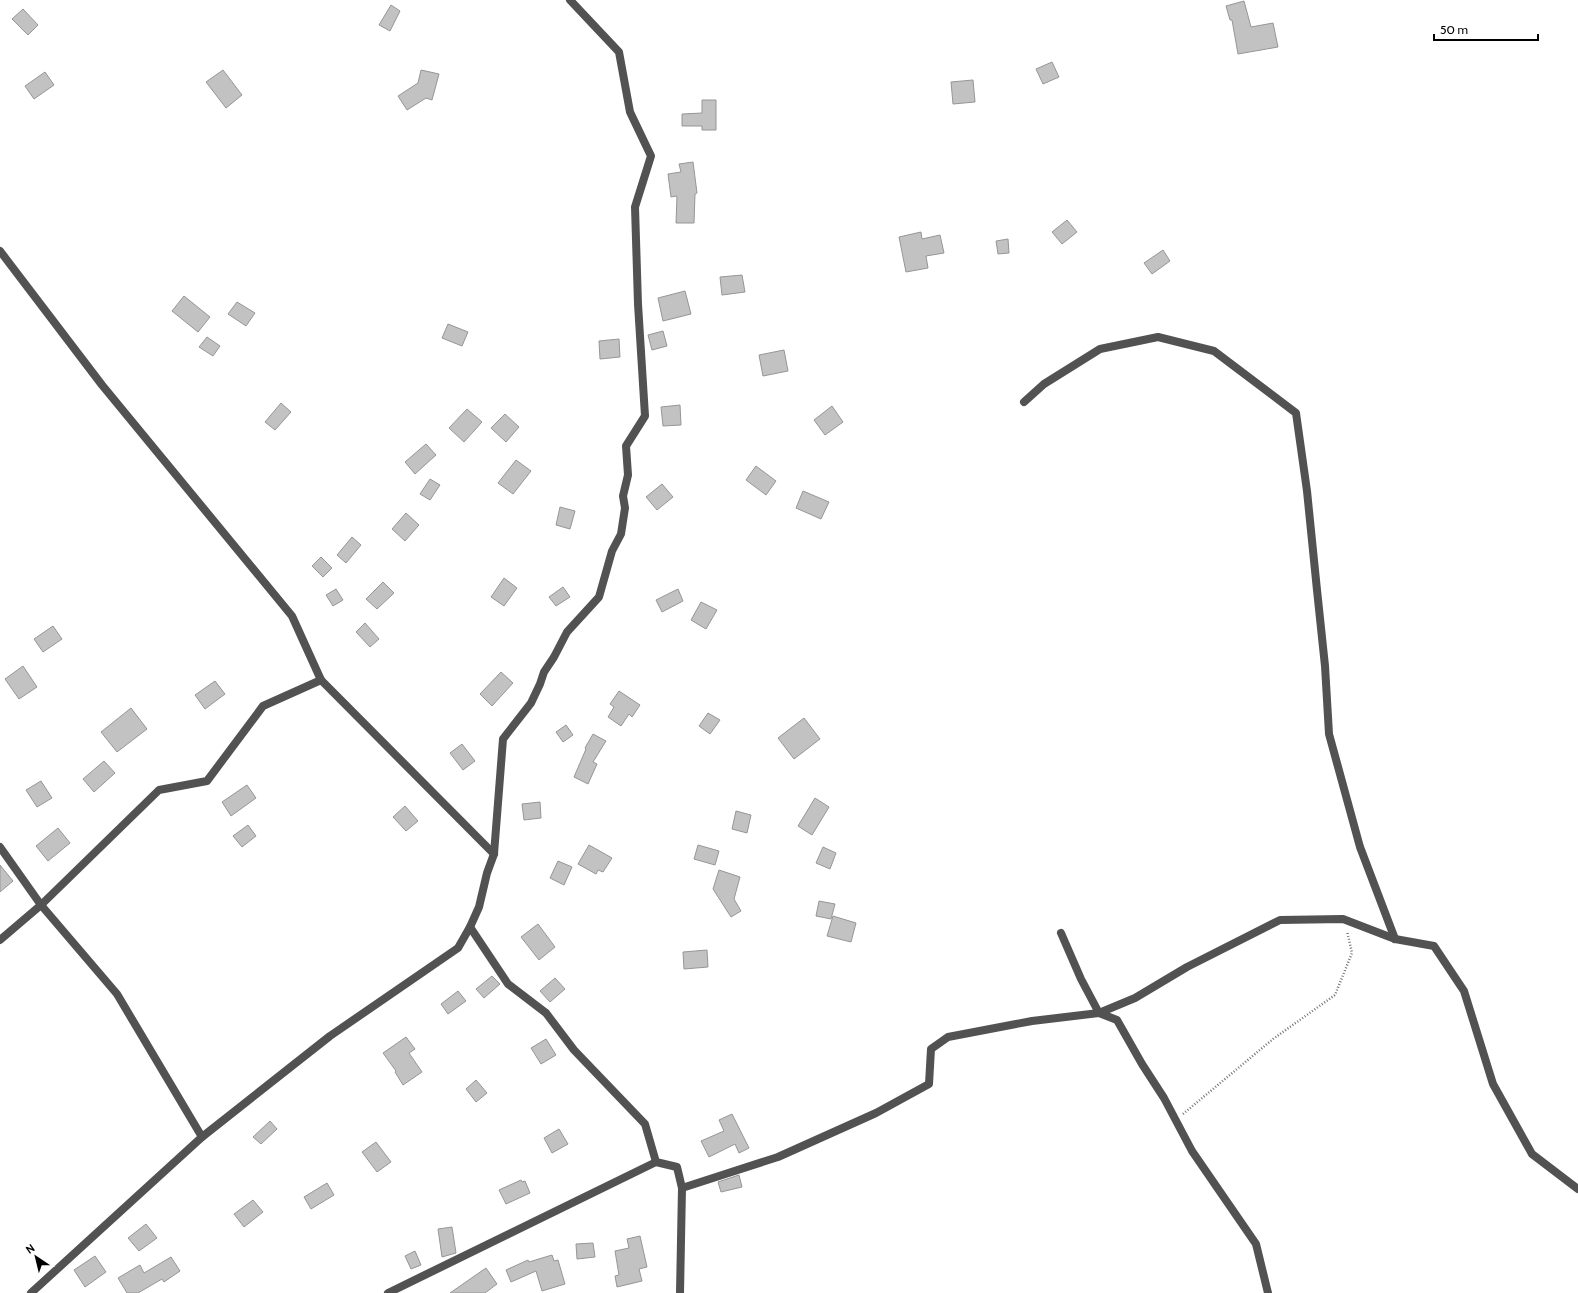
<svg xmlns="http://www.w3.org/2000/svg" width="1578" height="1293" font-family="Cabin,sans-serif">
  <rect width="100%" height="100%" fill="#fff"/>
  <g fill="#c2c2c2" stroke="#969696">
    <polygon points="1244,1 1251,27 1273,23 1278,47 1238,54 1232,20 1230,20 1226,6"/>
    <polygon points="391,5 400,11 390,31 379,25"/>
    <polygon points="23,9 38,25 28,35 12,19"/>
    <polygon points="1052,62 1059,77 1043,84 1036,69"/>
    <polygon points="223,70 242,95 226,108 206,82"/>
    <polygon points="421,70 439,74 432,100 426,98 407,110 398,96 418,83"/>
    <polygon points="45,72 54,85 34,99 25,86"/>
    <polygon points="973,80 975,102 953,104 951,82"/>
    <polygon points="702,100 716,100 716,130 702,130 702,126 682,126 682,114 702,113"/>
    <polygon points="693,162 697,193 695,194 694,223 676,223 677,196 671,197 668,174 681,172 679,164"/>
    <polygon points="1067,220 1077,232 1062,244 1052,232"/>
    <polygon points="921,232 922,239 940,235 944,253 926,256 928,268 906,272 899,237"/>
    <polygon points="1008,239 1009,253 998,254 996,241"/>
    <polygon points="1163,250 1170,261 1152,274 1144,263"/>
    <polygon points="742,275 745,292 722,295 720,277"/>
    <polygon points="685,291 691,314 663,321 658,298"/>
    <polygon points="184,296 210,317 198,332 172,311"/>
    <polygon points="237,302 255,313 246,326 228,314"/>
    <polygon points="448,324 468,332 462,346 442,338"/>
    <polygon points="663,331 667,346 652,350 648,335"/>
    <polygon points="207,337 220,346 213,356 199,347"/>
    <polygon points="619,339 620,357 600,359 599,341"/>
    <polygon points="784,350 788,371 763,376 759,355"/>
    <polygon points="281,403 291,412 275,430 265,422"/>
    <polygon points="680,405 681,425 663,426 661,407"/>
    <polygon points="832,406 843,422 825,435 814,420"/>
    <polygon points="467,409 482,422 464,442 449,428"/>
    <polygon points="505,414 519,427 506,442 491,428"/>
    <polygon points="426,444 436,455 415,474 405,462"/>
    <polygon points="516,460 531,471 513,494 498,483"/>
    <polygon points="756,466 776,481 766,495 746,480"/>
    <polygon points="430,479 440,485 430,500 420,494"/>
    <polygon points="662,484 673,497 657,510 646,497"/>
    <polygon points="803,491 829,502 821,519 796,508"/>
    <polygon points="560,507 575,511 570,529 556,525"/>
    <polygon points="406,513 419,525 405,541 392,529"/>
    <polygon points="352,537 361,545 346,563 337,555"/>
    <polygon points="321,557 332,568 323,577 312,566"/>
    <polygon points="504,578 517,588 504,606 491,597"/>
    <polygon points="383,582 394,593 377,609 366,599"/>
    <polygon points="563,587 570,597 556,606 549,597"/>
    <polygon points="336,589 343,600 333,606 326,595"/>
    <polygon points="678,589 683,601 662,612 656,600"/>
    <polygon points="701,602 717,610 706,629 691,620"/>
    <polygon points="365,623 379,639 370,647 356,632"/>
    <polygon points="53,626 62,639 43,652 34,639"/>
    <polygon points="23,666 37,687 19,699 5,679"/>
    <polygon points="501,672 513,683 492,706 480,694"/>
    <polygon points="215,681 225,694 205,709 195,695"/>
    <polygon points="619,691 640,705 632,717 629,714 621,726 608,717 614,707 610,704"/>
    <polygon points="131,708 147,729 117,752 101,732"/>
    <polygon points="708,713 720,720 710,734 699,726"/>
    <polygon points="804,718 820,739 794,759 778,738"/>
    <polygon points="566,725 573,735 563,742 556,732"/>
    <polygon points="593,734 606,741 593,762 597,764 588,784 574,777 586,749 585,748"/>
    <polygon points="462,744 475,761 463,770 450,753"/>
    <polygon points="104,761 115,773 94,792 83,779"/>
    <polygon points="41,781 52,798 37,807 26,790"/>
    <polygon points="247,785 256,798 231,816 222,802"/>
    <polygon points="815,798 829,807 812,835 798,826"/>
    <polygon points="540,802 541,818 524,820 522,804"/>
    <polygon points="405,806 418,821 406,831 393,817"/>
    <polygon points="736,811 751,815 747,833 732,829"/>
    <polygon points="248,825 256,836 242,847 233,836"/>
    <polygon points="58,828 70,843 48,861 36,846"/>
    <polygon points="589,845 612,858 603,872 598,870 596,874 578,864"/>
    <polygon points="698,845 719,851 715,865 694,859"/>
    <polygon points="823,847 836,853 830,869 816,863"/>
    <polygon points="558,861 572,867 564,885 550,878"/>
    <polygon points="0,865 13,881 0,892"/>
    <polygon points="719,870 740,877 734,899 741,911 731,917 713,889"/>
    <polygon points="819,901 835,904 831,919 816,916"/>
    <polygon points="833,916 856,923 851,942 827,936"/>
    <polygon points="538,924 555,947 539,960 521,937"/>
    <polygon points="707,950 708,967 684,969 683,952"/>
    <polygon points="492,976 500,984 484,998 476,989"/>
    <polygon points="555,978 565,989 550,1002 540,991"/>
    <polygon points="458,991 466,1001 448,1014 441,1004"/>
    <polygon points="406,1037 415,1049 409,1053 422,1072 403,1085 395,1072 396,1071 383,1053"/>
    <polygon points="546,1039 556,1055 541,1064 531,1048"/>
    <polygon points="476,1080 487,1093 476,1102 466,1089"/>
    <polygon points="732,1114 749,1148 739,1153 735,1144 709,1157 701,1141 724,1131 719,1120"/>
    <polygon points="270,1121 277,1129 261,1144 253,1137"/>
    <polygon points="559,1129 568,1144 552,1153 544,1138"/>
    <polygon points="376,1142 391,1162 377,1172 362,1152"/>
    <polygon points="739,1175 742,1187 721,1192 718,1182"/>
    <polygon points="521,1180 522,1182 525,1181 530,1193 506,1204 499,1190"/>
    <polygon points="327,1183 334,1195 311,1209 304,1197"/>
    <polygon points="253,1200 263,1212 244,1227 234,1214"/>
    <polygon points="146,1224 157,1238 139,1251 128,1238"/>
    <polygon points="452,1227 456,1253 442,1257 438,1229"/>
    <polygon points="640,1236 647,1267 639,1269 642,1281 617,1287 615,1276 619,1275 615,1251 629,1248 627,1239"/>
    <polygon points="593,1243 595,1257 577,1259 576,1244"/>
    <polygon points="415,1251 421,1265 411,1269 405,1256"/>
    <polygon points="552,1255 554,1261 558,1260 565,1284 542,1291 536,1271 511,1282 506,1270 528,1260 529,1262"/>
    <polygon points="95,1256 106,1272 85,1287 74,1270"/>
    <polygon points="171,1257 180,1271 164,1282 162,1279 138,1293 127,1293 118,1278 140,1265 144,1273"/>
    <polygon points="486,1268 497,1284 485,1293 450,1293"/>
  </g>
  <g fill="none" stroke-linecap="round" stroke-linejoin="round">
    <polyline stroke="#747474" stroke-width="2.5" stroke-dasharray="1 2" stroke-linecap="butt" points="1183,1114 1273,1039 1335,995 1352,953 1347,931"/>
    <g stroke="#525252" stroke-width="8">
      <polyline points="0,251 102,385 292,616 321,680 494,854"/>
      <polyline points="1024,402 1044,384 1100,349 1158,337 1214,351 1296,413 1307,491 1317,590 1325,666 1329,734 1360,847 1395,939"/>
      <polyline points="0,847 41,905 117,994 202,1137"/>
      <polyline points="470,927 508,984 546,1013 574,1050 645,1124 656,1162 677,1167 682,1188 680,1293"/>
      <polyline points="1061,933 1081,979 1099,1013 1117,1020 1142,1064 1164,1098 1192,1151 1256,1244 1268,1293"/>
      <polyline points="0,940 41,905 159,790 207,781 263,706 321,680"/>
      <polyline points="682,1188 778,1157 876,1113 929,1084 931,1049 948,1037 1032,1021 1099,1013 1135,998 1187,967 1280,920 1343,919 1395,939 1434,946 1464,991 1493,1084 1532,1154 1578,1189"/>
      <polyline points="31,1293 202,1137 330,1036 458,948 470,927 479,907 487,873 494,854 503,739 531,703 540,684 544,672 554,657 567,632 599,597 612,551 621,534 625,508 623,496 628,475 626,446 645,416 638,304 635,207 651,156 630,112 619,52 570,0"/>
      <polyline points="388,1293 656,1162"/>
    </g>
  </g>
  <g transform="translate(36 1257) rotate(325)" stroke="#ffffff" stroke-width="3" paint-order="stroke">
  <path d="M0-3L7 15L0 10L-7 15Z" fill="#000000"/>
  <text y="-6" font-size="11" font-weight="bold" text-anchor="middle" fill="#000000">N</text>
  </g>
  <path d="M1434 34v6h104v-6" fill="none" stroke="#000000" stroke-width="2"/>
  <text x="1440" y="34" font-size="12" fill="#000000" stroke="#ffffff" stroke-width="3" paint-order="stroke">50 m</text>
</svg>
